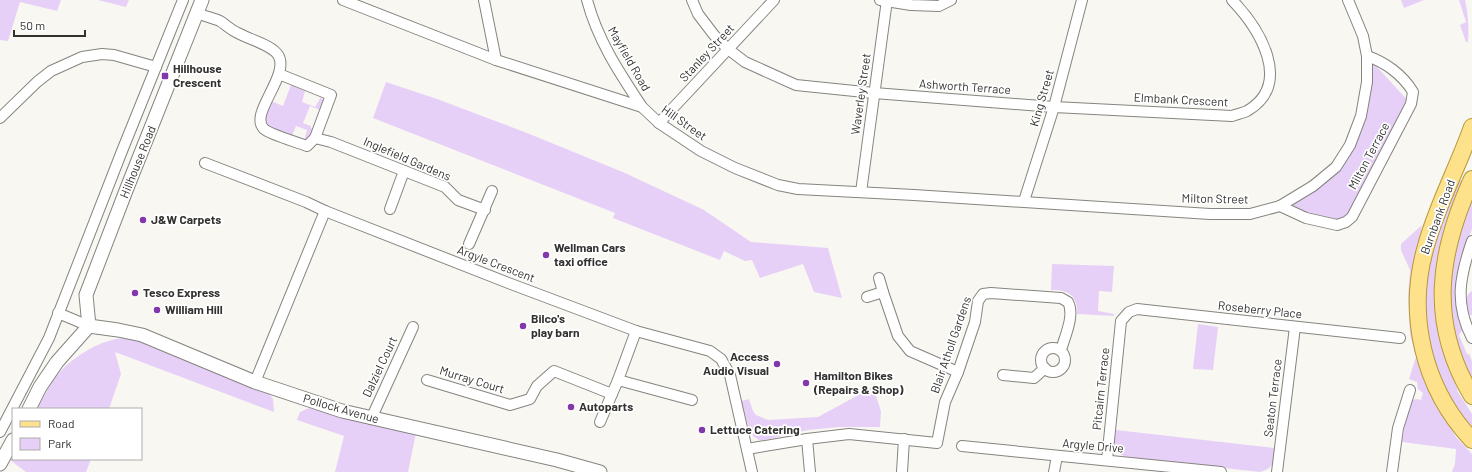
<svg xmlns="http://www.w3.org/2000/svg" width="1472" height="472" font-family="Barlow,sans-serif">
  <rect width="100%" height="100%" fill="#f9f7f1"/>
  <g fill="#e7d0f8">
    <polygon points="0,0 61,0 57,11 20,2 8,41 0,40"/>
    <polygon points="98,0 129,0 126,7"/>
    <polygon points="1401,0 1424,0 1404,8"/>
    <path d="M1459,0H1465C1468,14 1469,27 1468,42H1466L1460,25L1466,22Z"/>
    <polygon points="1367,56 1411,104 1352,217 1337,225 1280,206 1336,167 1361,116"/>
    <polygon points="386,82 437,99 527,133 625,173 704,210 751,242 828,248 842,298 814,292 803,264 760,278 752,260 745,261 724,251 720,260 613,218 615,213 373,118"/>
    <path d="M291,85L305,91L302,102L315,107L321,97L324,101L320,110L310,106L303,123L311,126V128L313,129L309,139L304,141L307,130L296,126L292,136C282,132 268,130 265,119L271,101L283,106Z"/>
    <polygon points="1457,179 1465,182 1452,215 1445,354 1458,392 1472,414 1472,432 1438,381 1423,324 1428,257"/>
    <polygon points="1472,195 1472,229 1460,261 1456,285 1458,311 1463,329 1459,335 1467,354 1469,354 1472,361 1472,383 1457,351 1449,306 1455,245"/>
    <polygon points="1422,225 1416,261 1436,401 1456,437 1472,454 1472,472 1452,472 1455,464 1456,449 1402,442 1408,408 1411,400 1417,399 1421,400 1423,393 1418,389 1417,382 1409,379 1416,357 1410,334 1408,297 1410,270 1401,250 1401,244"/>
    <path d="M1052,264L1114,266L1112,292L1099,291L1098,311L1114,314V316L1077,314C1078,295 1068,290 1051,290Z"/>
    <path d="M1472,291V315H1470C1468,307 1463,296 1472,291Z"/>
    <polygon points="1198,324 1218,327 1213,370 1193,369"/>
    <path d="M122,338L137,340L155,347L269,393L273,399L274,412L115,352L121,374L109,409H36C42,399 48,389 54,379C69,359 97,341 122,338Z"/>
    <polygon points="873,387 881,411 880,427 839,427 808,430 765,440 759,440 753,436 750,431 741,401 749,399 753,411 756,415 768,420 818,417"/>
    <polygon points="309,408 416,433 408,472 335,472 344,436 297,420 300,412"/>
    <path d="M1116,430L1275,448C1274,462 1274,468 1260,472L1127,457C1111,452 1114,444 1116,430Z"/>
    <polygon points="13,454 13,459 91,459 86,472 26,472 10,460"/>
  </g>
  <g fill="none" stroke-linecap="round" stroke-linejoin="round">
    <defs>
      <g id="minor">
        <polyline points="343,0 496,60 642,107 659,123 701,151 735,168 778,185 798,189 914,195 1210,214 1250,214 1280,206 1313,186 1336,167 1350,145 1361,116 1367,82 1367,56 1363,36 1348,0"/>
        <polyline points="484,0 496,60"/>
        <path d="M587,0C598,41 619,72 642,107"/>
        <path d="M692,0L698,14L714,35L728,49L745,62L796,85L874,93L1054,107L1232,116C1237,114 1243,113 1247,111C1294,84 1259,28 1232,0"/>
        <polyline points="880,0 911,5 939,6 951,0"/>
        <path d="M197,13C204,16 213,18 220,21C226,25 231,30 238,33C248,39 272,45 278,55C291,75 248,114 264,129C271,135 297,142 307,146L315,138L331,95L279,74"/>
        <polyline points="0,118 37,82 51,71 82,57 102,54 114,55 156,67"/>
        <polyline points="659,123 774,0"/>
        <polyline points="315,138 331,142 445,187 458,200 485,210"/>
        <polyline points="205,163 306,202 325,211"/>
        <polyline points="861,192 887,0"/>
        <polyline points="1024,201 1054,107 1082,0"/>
        <path d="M1280,206L1306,218L1337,225L1346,222L1352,217L1411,104L1413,92C1403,75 1385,62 1367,56"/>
        <polyline points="390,209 404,171"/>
        <path d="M1472,241C1460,276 1454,303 1472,338"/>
        <polyline points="469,244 492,191"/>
        <polyline points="883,292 898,336 910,351 958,372"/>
        <polyline points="867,297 883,292 879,278"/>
        <polyline points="58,313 89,326"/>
        <polyline points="636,331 618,380 692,400"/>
        <circle cx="1053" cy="360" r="12"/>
        <polyline points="1003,375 1034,378 1045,368"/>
        <polyline points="427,380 510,405 530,399 537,386 554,371 612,394"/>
        <polyline points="255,382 325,211 511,284 636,331 710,351 721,359 730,375 752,472"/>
        <polyline points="371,419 413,327"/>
        <polyline points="600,422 618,380"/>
        <polyline points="0,432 49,338 122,151 183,0"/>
        <polyline points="807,439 810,472"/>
        <polyline points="962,446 1221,472"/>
        <path d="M747,449L807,439L849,434L937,443L945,402L958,372L975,322L978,301L983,294L991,293L1061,298L1068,302C1075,315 1065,336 1061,350"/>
        <polyline points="1107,460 1121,321 1129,312 1137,309 1400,338"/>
        <polyline points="902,472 904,439"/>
        <polyline points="1054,472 1057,456"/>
        <polyline points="1277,472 1295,327"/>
        <polyline points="1392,472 1398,428 1410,390"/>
      </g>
      <g id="tertiary">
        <polyline points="89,326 118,330 142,335 255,382 342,411 557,460 600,472"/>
        <polyline points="29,409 40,387 57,362 89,326 86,295 127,188 202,0"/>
        <polyline points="0,464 13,440"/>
      </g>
      <g id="primary">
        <path d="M1472,127C1458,167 1437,205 1426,246C1406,314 1423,388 1472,440"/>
        <path d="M1472,179C1438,254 1428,322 1472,396"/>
      </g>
    </defs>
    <use href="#minor" stroke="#86847f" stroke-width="12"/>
    <use href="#tertiary" stroke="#86847f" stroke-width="15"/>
    <use href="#primary" stroke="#b59839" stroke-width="18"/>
    <use href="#minor" stroke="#fff" stroke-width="10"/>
    <use href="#tertiary" stroke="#fff" stroke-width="13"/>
    <use href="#primary" stroke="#fde28b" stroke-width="16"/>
  </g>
  <g fill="#8238aa" stroke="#fff" stroke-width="1.5">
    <rect x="161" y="72" width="8" height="8" rx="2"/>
    <circle cx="143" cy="220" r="4"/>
    <circle cx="546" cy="255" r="4"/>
    <circle cx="135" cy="293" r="4"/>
    <circle cx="157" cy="310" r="4"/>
    <circle cx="523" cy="326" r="4"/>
    <circle cx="777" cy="364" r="4"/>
    <circle cx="806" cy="383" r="4"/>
    <circle cx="571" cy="407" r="4"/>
    <circle cx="702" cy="430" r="4"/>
  </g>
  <g text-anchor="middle" stroke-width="3.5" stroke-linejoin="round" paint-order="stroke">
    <g font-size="12" fill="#323230" stroke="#fff">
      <text transform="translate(707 53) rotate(-47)" y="4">Stanley Street</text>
      <text transform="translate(629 59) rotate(60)" y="4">Mayfield Road</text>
      <text transform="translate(965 87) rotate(4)" y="4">Ashworth Terrace</text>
      <text transform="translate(861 94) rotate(-82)" y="4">Waverley Street</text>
      <text transform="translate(1042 98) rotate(-74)" y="4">King Street</text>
      <text transform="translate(1181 100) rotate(3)" y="4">Elmbank Crescent</text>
      <text transform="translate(684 123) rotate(35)" y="4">Hill Street</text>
      <text transform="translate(1369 156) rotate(-62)" y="4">Milton Terrace</text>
      <text transform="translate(407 159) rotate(23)" y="4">Inglefield Gardens</text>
      <text transform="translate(138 162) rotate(-68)" y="4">Hillhouse Road</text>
      <text transform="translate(1215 199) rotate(1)" y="4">Milton Street</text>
      <text transform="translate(1438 217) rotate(-70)" y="4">Burnbank Road</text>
      <text transform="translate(496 264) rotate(21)" y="4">Argyle Crescent</text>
      <text transform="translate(1260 310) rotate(6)" y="4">Roseberry Place</text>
      <text transform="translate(951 345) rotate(-71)" y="4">Blair Atholl Gardens</text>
      <text transform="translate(380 367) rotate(-65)" y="4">Dalziel Court</text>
      <text transform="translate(472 380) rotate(17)" y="4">Murray Court</text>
      <text transform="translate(1101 389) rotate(-84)" y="4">Pitcairn Terrace</text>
      <text transform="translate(1273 398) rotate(-83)" y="4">Seaton Terrace</text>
      <text transform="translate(341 409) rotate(16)" y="4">Pollock Avenue</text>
      <text transform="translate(1093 446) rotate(5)" y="4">Argyle Drive</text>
    </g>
    <g font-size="12" font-weight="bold" fill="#323230" stroke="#fff" text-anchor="start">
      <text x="173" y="73">Hillhouse<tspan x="173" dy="14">Crescent</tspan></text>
      <text x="151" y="224">J&amp;W Carpets</text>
      <text x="554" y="252">Wellman Cars<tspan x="554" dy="14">taxi office</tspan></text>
      <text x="143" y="297">Tesco Express</text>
      <text x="165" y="314">William Hill</text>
      <text x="531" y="323">Bilco's<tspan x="531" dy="14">play barn</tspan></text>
      <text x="769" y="361" text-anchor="end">Access<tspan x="769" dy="14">Audio Visual</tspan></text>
      <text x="814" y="380">Hamilton Bikes<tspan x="814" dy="14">(Repairs &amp; Shop)</tspan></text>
      <text x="579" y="411">Autoparts</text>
      <text x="710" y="434">Lettuce Catering</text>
    </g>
  </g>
  <rect x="12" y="408" width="130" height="52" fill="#ffffff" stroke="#adadac"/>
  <rect x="20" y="421" width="20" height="6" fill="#fde28b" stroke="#adadac"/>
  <text x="48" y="428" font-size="12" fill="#323230">Road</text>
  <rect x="20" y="438" width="20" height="12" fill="#e7d0f8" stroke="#adadac"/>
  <text x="48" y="448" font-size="12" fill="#323230">Park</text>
  <path d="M14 30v6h71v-6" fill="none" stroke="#323230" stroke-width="2"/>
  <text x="20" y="30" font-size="12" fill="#323230" stroke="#ffffff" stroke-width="3" paint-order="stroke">50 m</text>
</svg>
